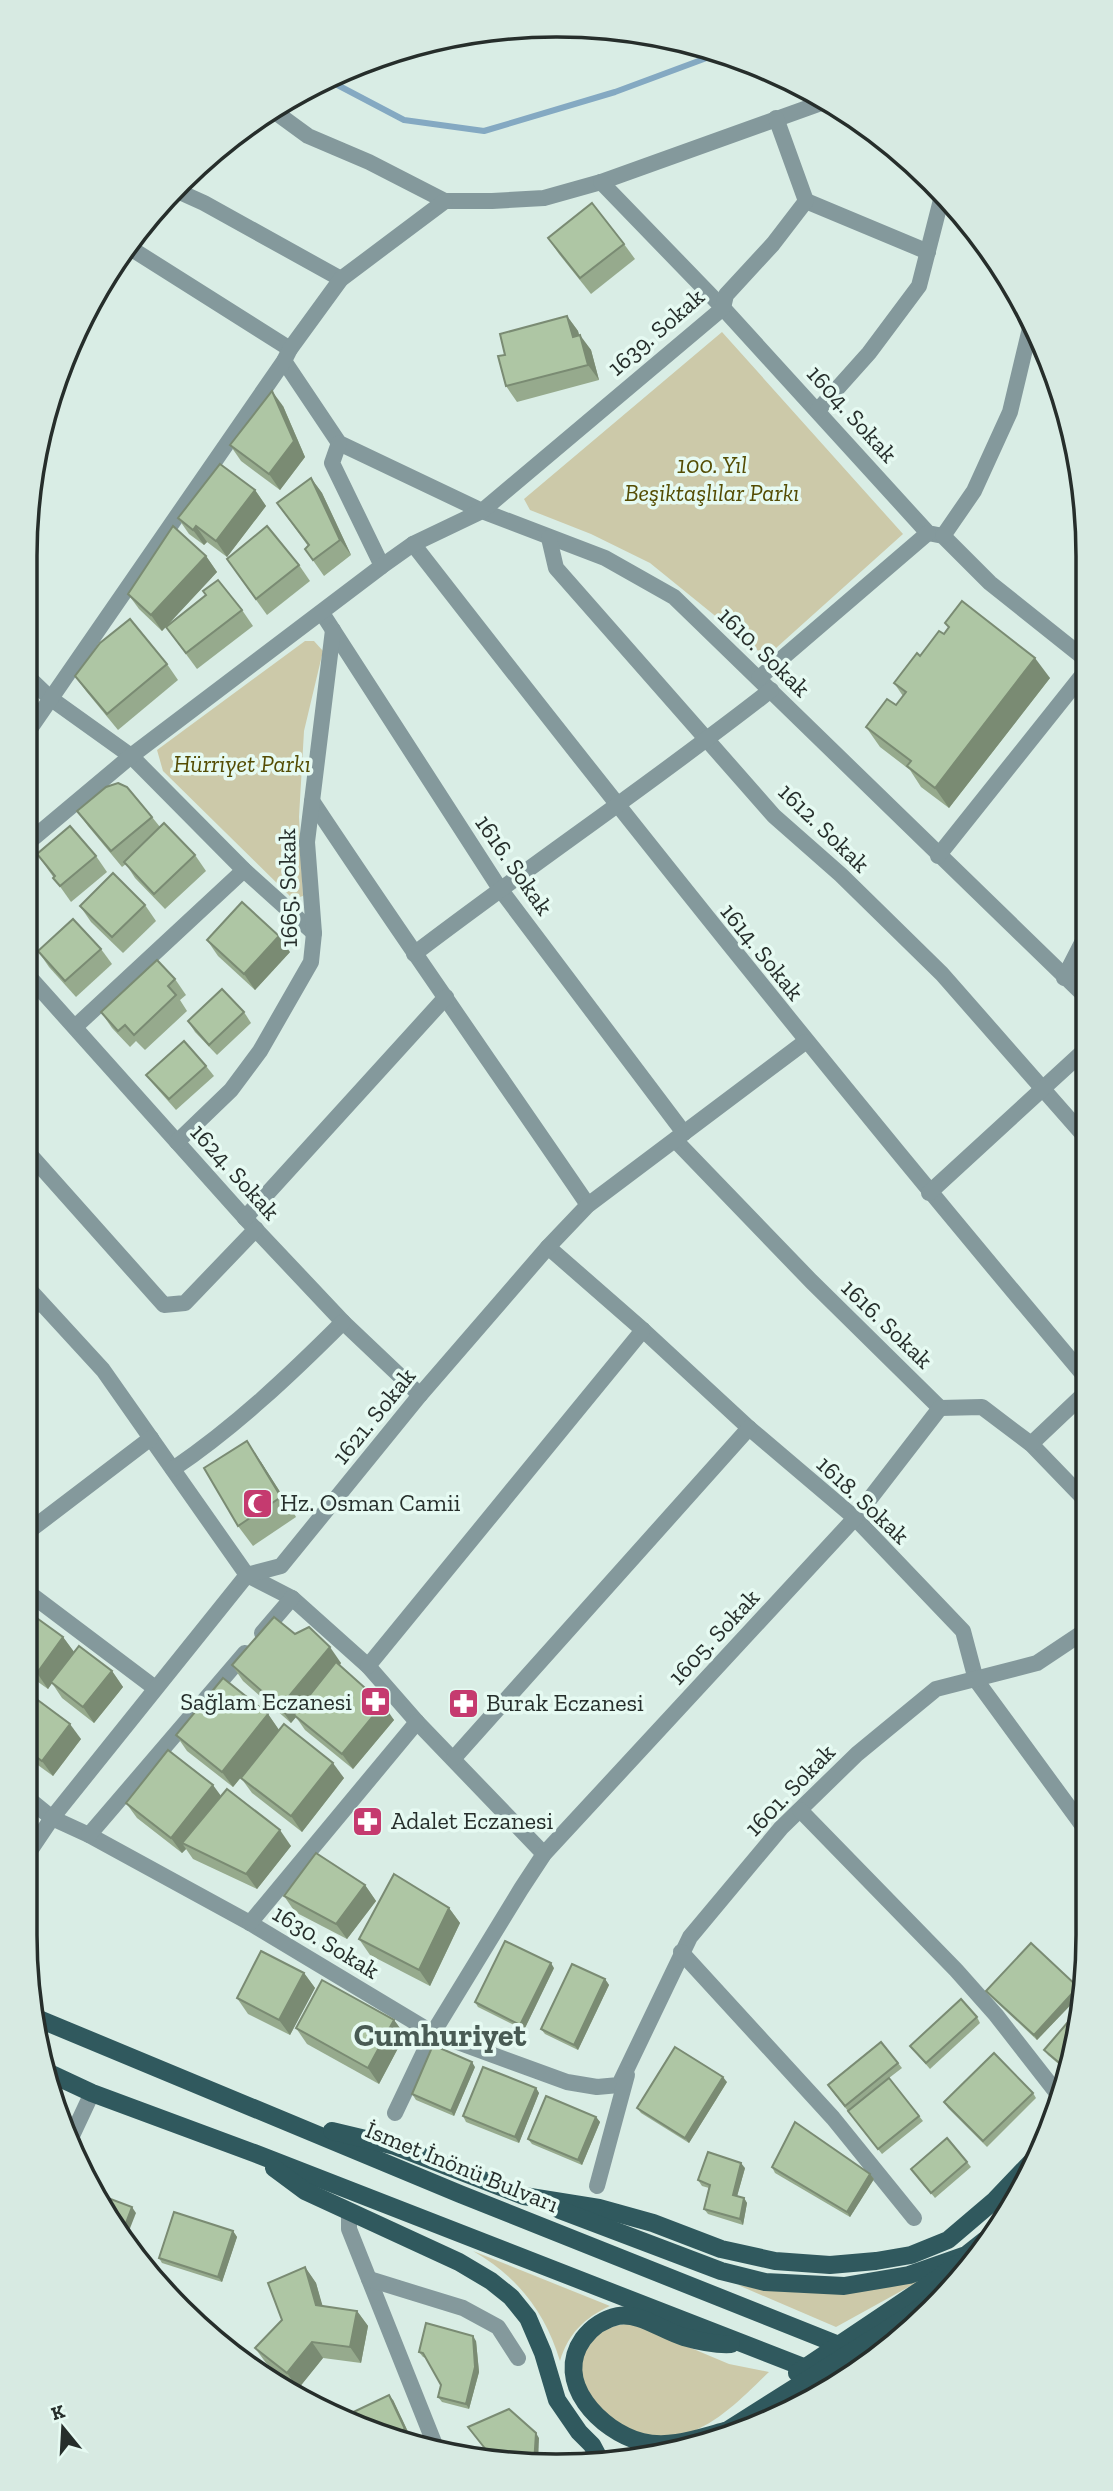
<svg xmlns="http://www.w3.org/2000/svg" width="1113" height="2491" font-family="'Zilla Slab',serif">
  <rect width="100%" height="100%" fill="#d9ede5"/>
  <g fill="#ccc9a9">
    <polygon points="722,332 903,534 766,657 650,563 591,534 530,510 524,499"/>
    <polygon points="305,641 314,641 323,651 304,731 299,817 303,896 293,899 163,771 157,750"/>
    <path d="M473,2251L610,2306C584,2318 568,2334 560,2361C545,2312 518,2277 473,2251Z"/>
    <path d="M923,2279L836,2327L738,2285C801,2297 860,2295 923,2279Z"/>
    <path d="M626,2324H634L729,2364L769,2372C746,2394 719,2423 688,2433C656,2443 627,2435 604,2413C599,2409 592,2404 589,2398C570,2363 586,2329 626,2324Z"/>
  </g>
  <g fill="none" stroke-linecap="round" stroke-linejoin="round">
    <polyline stroke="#84a9c2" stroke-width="6" points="326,79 404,120 484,131 615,92 720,53"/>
    <g stroke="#84999c" stroke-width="16">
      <polyline points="271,109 308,136 369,162 445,201 492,201 544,198 601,182 824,102"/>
      <polyline points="601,182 723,308 928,533 943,536 990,583 1084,658"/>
      <polyline points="173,189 204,203 341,279"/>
      <polyline points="806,201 928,252"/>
      <polyline points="127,246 290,349"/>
      <polyline points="284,361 339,443 482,511 605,558 674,597 1086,997"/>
      <polyline points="818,410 869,353 919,286 942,196"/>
      <polyline points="339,443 332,463 382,566"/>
      <polyline points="943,536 974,491 1010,412 1031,324"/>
      <polyline points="549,538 556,568 774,816 841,875 942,974 1086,1138"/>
      <path d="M413,544C633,827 856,1106 1087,1379"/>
      <polyline points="322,613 500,889 684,1133"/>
      <polyline points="25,674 50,698 131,756 244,870 314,933"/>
      <polyline points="759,678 928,533"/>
      <polyline points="25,736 284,361 290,349 341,279 445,201"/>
      <path d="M312,801C402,937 496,1070 588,1205"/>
      <polyline points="25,845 131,756 382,566 413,544 482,511 723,308 726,295 773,244 806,201 776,118"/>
      <polyline points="938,856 1084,673"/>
      <path d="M414,954C532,864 655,781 771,690"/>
      <polyline points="25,972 245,1218 343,1322 420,1395"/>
      <polyline points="1064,978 1085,937"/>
      <polyline points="75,1027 244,870"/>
      <polyline points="675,1140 811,1281 940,1408 982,1407 1031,1444 1087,1502"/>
      <polyline points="177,1142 231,1090 260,1051 311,962 314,933 307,842 333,630"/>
      <polyline points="25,1149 164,1305 185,1303 256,1229"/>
      <polyline points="929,1193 1086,1049"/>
      <polyline points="245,1218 446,997"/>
      <polyline points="548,1247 643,1330 749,1428 855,1518 963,1631 976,1680 1088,1833"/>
      <polyline points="25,1285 103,1370 247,1575 292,1598 368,1666 417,1722 544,1854"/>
      <polyline points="25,1313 39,1302"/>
      <polyline points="1031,1444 1087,1391"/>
      <path d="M173,1469C235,1427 290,1375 343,1322"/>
      <polyline points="25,1534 151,1438"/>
      <polyline points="25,1590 155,1688"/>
      <polyline points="262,1633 292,1598"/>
      <polyline points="368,1666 643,1330"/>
      <polyline points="454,1758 749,1428"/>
      <polyline points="25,1796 52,1818 89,1835 250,1923 433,2033 567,2082 597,2087 619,2085 690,1937 781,1828 857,1754 936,1689 1037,1663 1088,1629"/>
      <polyline points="800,1810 956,1970 996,2015 1060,2097"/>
      <polyline points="89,1835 245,1653"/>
      <polyline points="25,1858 52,1818 247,1575 281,1566 420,1395 548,1247 588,1205 805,1042"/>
      <polyline points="250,1923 417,1722"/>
      <polyline points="681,1952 833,2118 914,2218"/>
      <polyline points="395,2113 433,2033 521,1889 544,1854 855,1518 940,1408"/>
      <polyline points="69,2142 92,2093"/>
      <polyline points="597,2186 627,2075"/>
      <polyline points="349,2211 349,2229 437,2450"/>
      <polyline points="369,2279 463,2308 498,2327 518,2358"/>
    </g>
    <g stroke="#30595e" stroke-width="18">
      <polyline points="39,2019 460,2194 869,2357"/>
      <polyline points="47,2072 92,2093 254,2153 839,2381"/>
      <polyline points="332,2131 395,2146 524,2196 599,2208 653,2223 721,2249 775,2261 830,2265 876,2261 911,2255 948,2240 995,2200 1037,2156"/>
      <polyline points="274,2168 305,2191 459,2262 491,2281 511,2297 528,2318 543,2353 557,2400 579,2432 592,2445 601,2462"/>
      <polyline points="560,2210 721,2271 765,2282 844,2286 909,2275 966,2255 985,2240"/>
      <polyline points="797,2373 937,2279 956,2264"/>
      <path d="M725,2431C698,2438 670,2449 642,2442C600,2431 553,2382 583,2339C592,2327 604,2319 618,2316C639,2312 663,2331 684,2337C698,2341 715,2345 731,2344"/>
      <polyline points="723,2433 956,2286"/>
    </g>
  </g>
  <g fill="#96aa8d">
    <polygon points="548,238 624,244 635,259 591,294 559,254"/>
    <polygon points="567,316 578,331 579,335 591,350 599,380 517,402 506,386 505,355"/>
    <polygon points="283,406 305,457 280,490 241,461 230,445"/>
    <polygon points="311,478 322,493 351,555 324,576 305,549 308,546 277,503"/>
    <polygon points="255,490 266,506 227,557 207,542 204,545 189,534 178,518"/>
    <polygon points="206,556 217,572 162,631 139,609 128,594"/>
    <polygon points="299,565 310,581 267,615 238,575"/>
    <polygon points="242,610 253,626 197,669 166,627"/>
    <polygon points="945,623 1050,678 949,808 921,787 910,770 880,747 866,727 896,705 903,696 894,683 920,656 944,634 949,628"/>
    <polygon points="167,664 178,680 118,730 86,691 75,676"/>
    <polygon points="77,811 152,817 160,827 195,855 206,871 165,909 135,878 126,864 122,867 88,826"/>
    <polygon points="37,854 96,856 107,872 71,902"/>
    <polygon points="145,905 156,921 123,953 91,922 80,906"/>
    <polygon points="207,940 290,952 255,990 218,956"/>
    <polygon points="101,949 112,964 76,997 49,967 38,951"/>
    <polygon points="175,979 186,995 180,1000 187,1011 145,1050 136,1041 130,1047 112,1028 101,1012"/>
    <polygon points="244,1012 251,1023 217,1055 195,1032 188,1021"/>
    <polygon points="206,1066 214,1076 176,1110 154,1085 146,1075"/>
    <polygon points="261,1462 296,1517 253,1546 238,1526"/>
    <polygon points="24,1480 35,1494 24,1502"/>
    <polygon points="24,1614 63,1637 74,1652 112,1671 123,1687 94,1723 62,1698 52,1683 48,1689 24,1672"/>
    <polygon points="295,1634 341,1663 340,1665 394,1720 353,1769 305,1730 296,1717 291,1723 243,1681 232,1665"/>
    <polygon points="24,1711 81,1739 53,1776 24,1755"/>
    <polygon points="268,1714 279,1730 344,1778 302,1832 252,1793 241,1778 263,1751 233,1787 187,1751 176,1735"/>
    <polygon points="221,1796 291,1846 257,1889 193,1859 186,1849 182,1853 137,1818 126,1803"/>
    <polygon points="365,1885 376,1901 347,1939 295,1912 284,1896"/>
    <polygon points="449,1908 460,1923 430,1986 370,1955 359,1939"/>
    <polygon points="554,1968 524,2030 478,2007 475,2002"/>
    <polygon points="304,1973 315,1988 290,2035 248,2014 237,1998"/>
    <polygon points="605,1979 609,1985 578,2050 545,2034 541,2029"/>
    <polygon points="1078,1987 1082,1993 1037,2040 990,1996 986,1991"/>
    <polygon points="977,2017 980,2023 930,2069 910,2046"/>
    <polygon points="394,2020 405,2035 379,2084 307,2044 296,2028"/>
    <polygon points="1078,2039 1068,2072 1048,2055 1044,2050"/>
    <polygon points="898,2063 902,2068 889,2078 923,2121 882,2154 832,2091"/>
    <polygon points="475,2067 454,2116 416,2100 412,2094"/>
    <polygon points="727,2082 689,2143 641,2113 637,2108"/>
    <polygon points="536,2088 539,2093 519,2143 466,2122 463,2116"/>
    <polygon points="1033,2093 1036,2098 987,2147 948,2108 944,2102"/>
    <polygon points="596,2117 600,2122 582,2165 532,2144 528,2139"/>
    <polygon points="967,2162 971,2167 935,2198 911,2169"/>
    <polygon points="772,2167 870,2174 874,2179 850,2217 775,2173"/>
    <polygon points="745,2168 737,2196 744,2198 747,2203 743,2225 708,2214 704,2209 709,2188 702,2186 698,2180"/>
    <polygon points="233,2231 237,2237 222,2282 162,2263 159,2258"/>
    <polygon points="305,2267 316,2283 322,2306 357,2311 368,2326 361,2363 323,2358 298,2389 266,2363 255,2348 282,2320"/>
    <polygon points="476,2341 479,2372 469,2409 442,2402 438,2397 441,2385 426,2358 423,2357 419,2352"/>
    <polygon points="393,2400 409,2434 402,2437 345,2416"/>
  </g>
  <g fill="#7a8b73">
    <polygon points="567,316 578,331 584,353 573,337"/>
    <polygon points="580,335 591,350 599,380 588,365"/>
    <polygon points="272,391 283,406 305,457 280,490 269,474"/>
    <polygon points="311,478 322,493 351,555 340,540"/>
    <polygon points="255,490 266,506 227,557 216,541"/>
    <polygon points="196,526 207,542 204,545 193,530"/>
    <polygon points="206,556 217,572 162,631 151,615"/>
    <polygon points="1035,658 1050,678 949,808 935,788"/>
    <polygon points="279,936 290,952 255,990 244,974"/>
    <polygon points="247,1441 261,1462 296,1517 281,1497"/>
    <polygon points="63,1637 74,1652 48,1689 37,1673"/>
    <polygon points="330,1647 341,1663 296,1716 294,1715 296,1717 291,1723 280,1707"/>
    <polygon points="112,1671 123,1687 94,1723 83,1707"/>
    <polygon points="24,1696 30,1704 24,1711"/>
    <polygon points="383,1704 394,1720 353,1769 342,1754"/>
    <polygon points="268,1714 279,1730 233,1787 222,1772"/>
    <polygon points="70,1724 81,1739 53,1776 42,1761"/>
    <polygon points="333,1763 344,1778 302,1832 291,1816"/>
    <polygon points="213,1785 224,1800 182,1843 186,1849 182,1853 171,1838"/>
    <polygon points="280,1830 291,1846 257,1889 246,1874"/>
    <polygon points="365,1885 376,1901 347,1939 336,1924"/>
    <polygon points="449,1908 460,1923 430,1986 419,1970"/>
    <polygon points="551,1963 554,1968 524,2030 520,2025"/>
    <polygon points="304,1973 315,1988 290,2035 279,2020"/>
    <polygon points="605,1979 609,1985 578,2050 574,2045"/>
    <polygon points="1078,1987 1082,1993 1037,2040 1034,2035"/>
    <polygon points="394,2020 405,2035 379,2084 368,2068"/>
    <polygon points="472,2062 475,2067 454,2116 451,2111"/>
    <polygon points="723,2077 727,2082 689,2143 685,2138"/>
    <polygon points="536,2088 539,2093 519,2143 515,2137"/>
    <polygon points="596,2117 600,2122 582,2165 578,2160"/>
    <polygon points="741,2163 745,2168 736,2200 733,2195"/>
    <polygon points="870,2174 874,2179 850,2217 847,2212"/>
    <polygon points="744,2198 747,2203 743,2225 740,2219"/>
    <polygon points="132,2207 136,2213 125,2241 121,2236"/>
    <polygon points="233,2231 237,2237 222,2282 218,2277"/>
    <polygon points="305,2267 316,2283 327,2321 316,2305"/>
    <polygon points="357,2311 368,2326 361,2363 350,2347"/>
    <polygon points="473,2336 476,2341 479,2372 469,2409 466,2404"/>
    <polygon points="312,2342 323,2358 298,2389 287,2373"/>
    <polygon points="389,2395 393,2400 409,2434 405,2429"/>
    <polygon points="536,2433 539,2438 538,2465 534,2464"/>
  </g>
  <g fill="#aec6a4" stroke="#7a8b73" stroke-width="2">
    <polygon points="592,203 624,244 580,278 548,238"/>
    <polygon points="567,316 573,337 580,335 588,365 506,386 498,356 505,355 500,334"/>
    <polygon points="272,391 294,441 269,474 230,445"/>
    <polygon points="220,464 255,490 216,541 196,526 193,530 178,518"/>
    <polygon points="311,478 340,540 313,560 305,549 309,545 277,503"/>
    <polygon points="173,526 206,556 151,615 128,594"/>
    <polygon points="267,526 299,565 256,599 227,559"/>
    <polygon points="218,580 242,610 186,653 166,627 206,595 203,591"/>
    <polygon points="962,601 1035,658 935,788 907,766 911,761 866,727 887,699 896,705 906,692 894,683 917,653 920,656 939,631 944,634 949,627 945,623"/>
    <polygon points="130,619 167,664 107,714 75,676 100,643"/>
    <polygon points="118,783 127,787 152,817 111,851 77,811 106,787"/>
    <polygon points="164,823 195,855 154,894 124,862"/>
    <polygon points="70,826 96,856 60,886 53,878 55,876 37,854"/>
    <polygon points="113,873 145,905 112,937 80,906"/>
    <polygon points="242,902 279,936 244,974 207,940"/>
    <polygon points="73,919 101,949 65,981 38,951"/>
    <polygon points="157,960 175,979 168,986 176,995 134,1035 125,1025 118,1031 101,1012"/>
    <polygon points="222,989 244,1012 209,1045 188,1021"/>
    <polygon points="184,1041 206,1066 169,1099 146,1075"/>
    <polygon points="247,1441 281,1497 238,1526 204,1468"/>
    <polygon points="27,1611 63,1637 37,1673 24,1664 24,1614"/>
    <polygon points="274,1617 295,1634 309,1627 330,1647 280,1707 232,1665"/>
    <polygon points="79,1646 112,1671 83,1707 51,1682"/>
    <polygon points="336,1662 383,1704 342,1754 294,1715"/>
    <polygon points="223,1678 268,1714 222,1772 176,1735"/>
    <polygon points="35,1698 70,1724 42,1761 24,1748 24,1711"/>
    <polygon points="284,1724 333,1763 291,1816 241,1778"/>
    <polygon points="168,1750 213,1785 171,1838 126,1803"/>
    <polygon points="227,1789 280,1830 246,1874 182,1843"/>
    <polygon points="316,1853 365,1885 336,1924 284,1896"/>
    <polygon points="394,1874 449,1908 419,1970 359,1939"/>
    <polygon points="505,1941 551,1963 520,2025 475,2002"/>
    <polygon points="1031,1943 1078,1987 1034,2035 986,1991"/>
    <polygon points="261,1951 304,1973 279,2020 237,1998"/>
    <polygon points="572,1964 605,1979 574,2045 541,2029"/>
    <polygon points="322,1980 394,2020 368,2068 296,2028"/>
    <polygon points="961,1999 977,2017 926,2063 910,2046"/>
    <polygon points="1074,2015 1080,2020 1078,2039 1069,2071 1044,2050"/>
    <polygon points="881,2042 898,2063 845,2106 828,2085"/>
    <polygon points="433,2045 472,2062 451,2111 412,2094"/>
    <polygon points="675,2047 723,2077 685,2138 637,2108"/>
    <polygon points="994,2053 1033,2093 983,2141 944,2102"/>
    <polygon points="483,2067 536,2088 515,2137 463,2116"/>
    <polygon points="889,2078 919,2116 878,2149 848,2111"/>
    <polygon points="546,2096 596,2117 578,2160 528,2139"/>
    <polygon points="795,2122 870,2174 847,2212 772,2167"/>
    <polygon points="947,2138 967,2162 931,2193 911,2169"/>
    <polygon points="708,2152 741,2163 733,2195 744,2198 740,2219 704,2209 710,2185 698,2180"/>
    <polygon points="92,2192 132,2207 121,2236 96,2200"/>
    <polygon points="174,2212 233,2231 218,2277 159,2258"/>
    <polygon points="305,2267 316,2305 357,2311 350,2347 312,2342 287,2373 255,2348 282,2320 268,2283"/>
    <polygon points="426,2323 473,2336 475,2367 466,2404 438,2397 441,2385 423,2353 419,2352"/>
    <polygon points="389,2395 405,2429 393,2434 345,2416"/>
    <polygon points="509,2409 536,2433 534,2464 491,2460 491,2456 468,2427"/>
  </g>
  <defs>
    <symbol id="mosque-square" viewBox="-11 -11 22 22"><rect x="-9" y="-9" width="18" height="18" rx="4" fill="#c53a6f" stroke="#e6faf2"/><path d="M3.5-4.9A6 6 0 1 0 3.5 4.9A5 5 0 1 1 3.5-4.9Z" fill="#fff"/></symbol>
    <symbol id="pharmacy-square" viewBox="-11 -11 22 22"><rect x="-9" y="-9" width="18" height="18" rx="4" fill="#c53a6f" stroke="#e6faf2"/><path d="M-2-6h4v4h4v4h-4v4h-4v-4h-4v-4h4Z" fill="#fff"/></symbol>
  </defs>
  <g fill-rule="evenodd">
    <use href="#mosque-square" x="240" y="1486" width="35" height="35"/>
    <use href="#pharmacy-square" x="358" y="1684" width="35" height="35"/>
    <use href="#pharmacy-square" x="446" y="1686" width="35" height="35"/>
    <use href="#pharmacy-square" x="350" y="1804" width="35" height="35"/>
  </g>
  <g text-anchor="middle" stroke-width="7" stroke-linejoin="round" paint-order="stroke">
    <g font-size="24" fill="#262e2b" stroke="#e6faf2">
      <text transform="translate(656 332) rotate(-41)" y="8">1639. Sokak</text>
      <text transform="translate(852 414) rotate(48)" y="8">1604. Sokak</text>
      <text transform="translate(764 652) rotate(44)" y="8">1610. Sokak</text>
      <text transform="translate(824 828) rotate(44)" y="8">1612. Sokak</text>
      <text transform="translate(514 865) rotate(55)" y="8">1616. Sokak</text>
      <text transform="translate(288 888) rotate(-91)" y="8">1665. Sokak</text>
      <text transform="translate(762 952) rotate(51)" y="8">1614. Sokak</text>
      <text transform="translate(235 1172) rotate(48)" y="8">1624. Sokak</text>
      <text transform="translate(887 1324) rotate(44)" y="8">1616. Sokak</text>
      <text transform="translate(374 1416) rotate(-51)" y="8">1621. Sokak</text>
      <text transform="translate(863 1500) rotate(43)" y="8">1618. Sokak</text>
      <text transform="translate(714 1637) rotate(-47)" y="8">1605. Sokak</text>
      <text transform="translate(790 1790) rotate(-46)" y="8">1601. Sokak</text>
      <text transform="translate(326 1942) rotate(31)" y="8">1630. Sokak</text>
      <text transform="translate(462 2167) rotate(22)" y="8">İsmet İnönü Bulvarı</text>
    </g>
    <g font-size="24" font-style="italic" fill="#544c03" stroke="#e6faf2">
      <text x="712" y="473">100. Yıl<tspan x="712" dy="28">Beşiktaşlılar Parkı</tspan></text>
      <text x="242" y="772">Hürriyet Parkı</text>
    </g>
    <g font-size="24" fill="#262e2b" stroke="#e6faf2" text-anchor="start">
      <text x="280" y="1511">Hz. Osman Camii</text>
      <text x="352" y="1710" text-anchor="end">Sağlam Eczanesi</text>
      <text x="486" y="1711">Burak Eczanesi</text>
      <text x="391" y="1829">Adalet Eczanesi</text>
    </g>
    <g font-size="32" font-weight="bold" fill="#495b54" stroke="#e6faf2">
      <text x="440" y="2046">Cumhuriyet</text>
    </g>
  </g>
  <path d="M0 0H1113V2491H0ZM556 37H557A519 519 0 0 1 1076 556V1935A519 519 0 0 1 557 2454H556A519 519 0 0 1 37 1935V556A519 519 0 0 1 556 37Z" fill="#d7eae2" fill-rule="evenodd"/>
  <path fill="none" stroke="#262e2b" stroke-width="3.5" d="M556 37H557A519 519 0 0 1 1076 556V1935A519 519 0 0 1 557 2454H556A519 519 0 0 1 37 1935V556A519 519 0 0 1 556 37Z"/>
  <g transform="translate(63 2428) rotate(342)" stroke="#e6faf2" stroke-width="5" paint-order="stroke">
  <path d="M0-5L12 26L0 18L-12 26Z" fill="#262e2b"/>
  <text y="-10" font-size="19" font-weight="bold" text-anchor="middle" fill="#262e2b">K</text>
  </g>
</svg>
